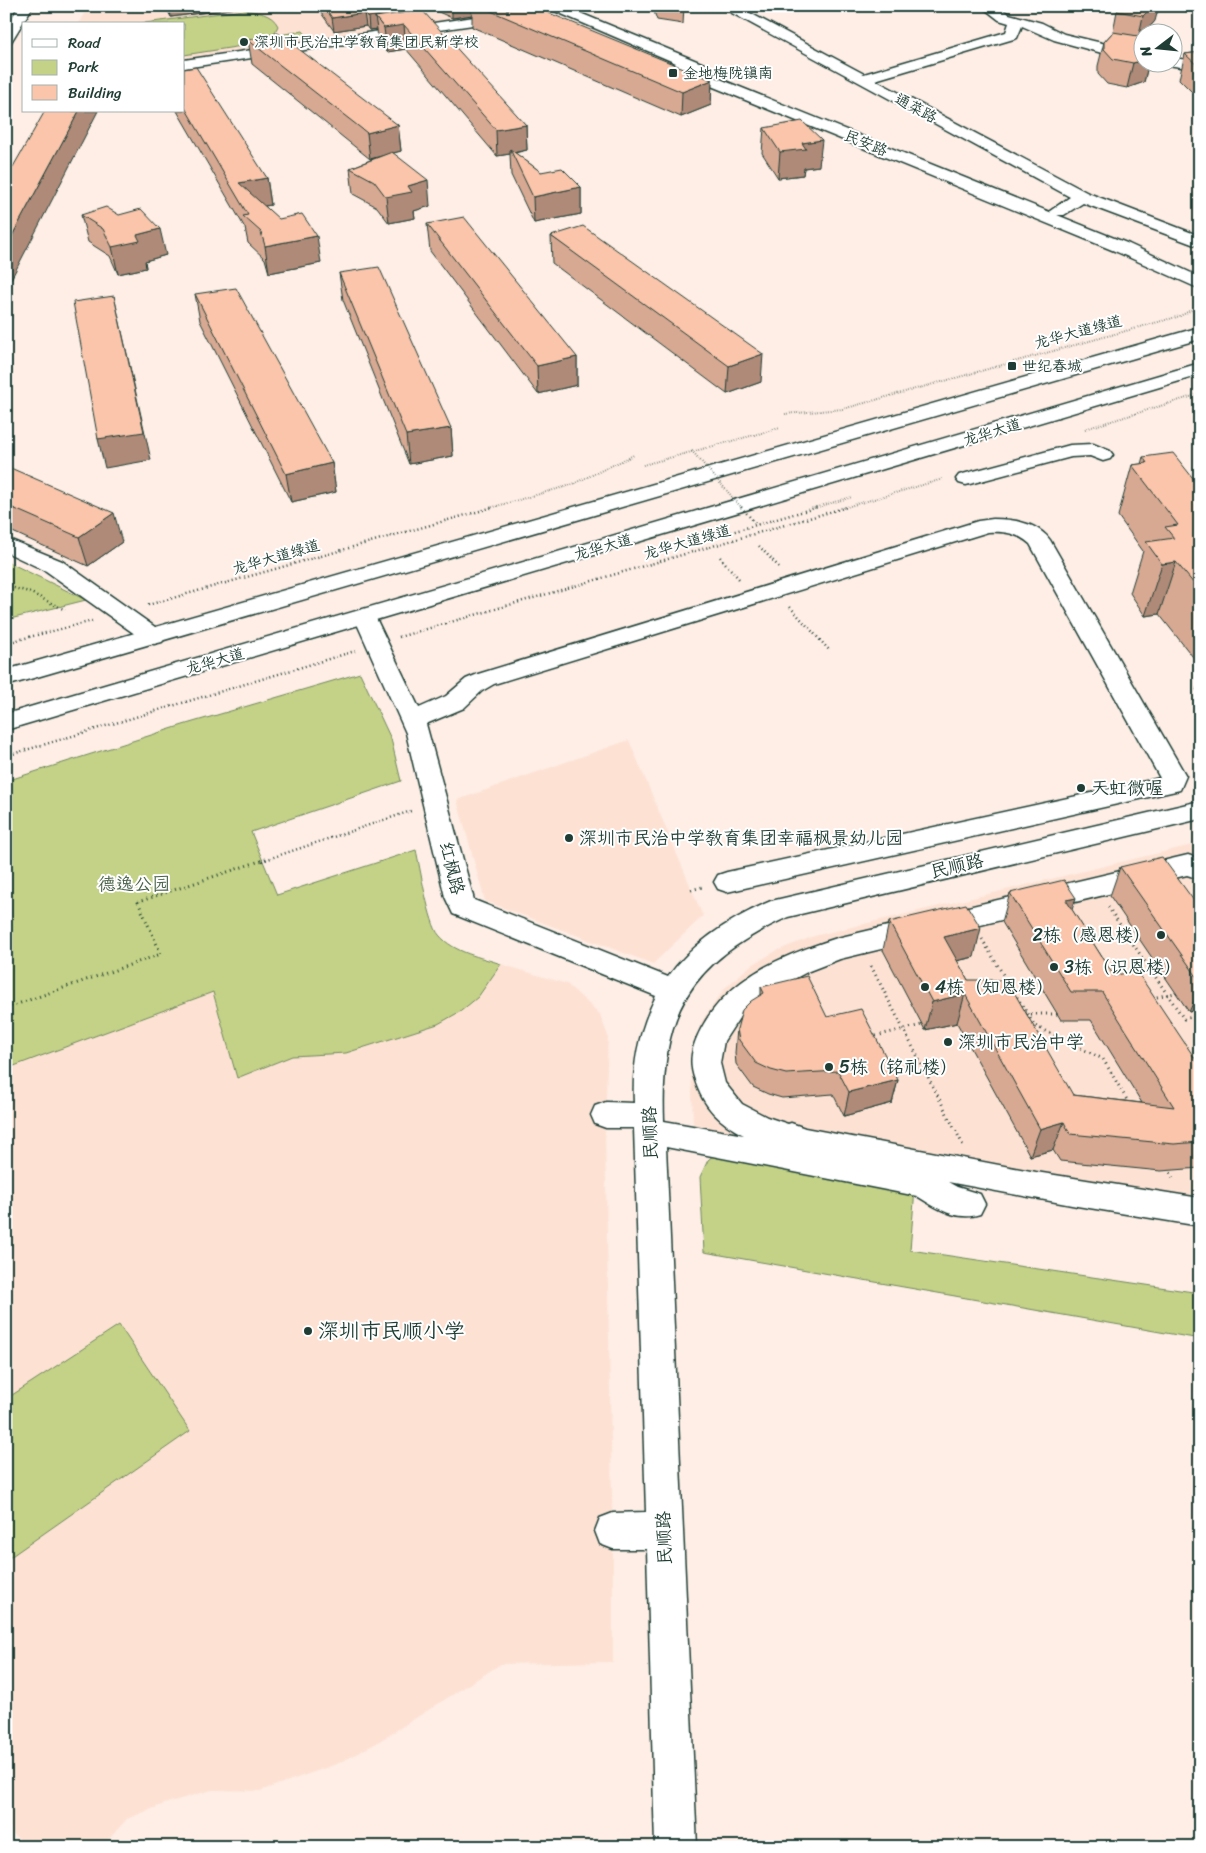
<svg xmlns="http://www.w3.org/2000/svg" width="1206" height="1853" font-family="Sriracha,'LXGW WenKai TC',sans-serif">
  <rect width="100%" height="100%" fill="#feeee6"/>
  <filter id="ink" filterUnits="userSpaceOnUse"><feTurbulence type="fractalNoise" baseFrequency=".02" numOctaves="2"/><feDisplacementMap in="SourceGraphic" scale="10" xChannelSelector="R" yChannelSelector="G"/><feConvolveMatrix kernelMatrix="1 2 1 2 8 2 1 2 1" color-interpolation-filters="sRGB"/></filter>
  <g filter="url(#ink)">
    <g fill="#fde2d4">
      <polygon points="88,6 504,6 508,8 503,12 184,61 184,24 78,24"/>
      <polygon points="629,740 703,916 653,964 485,901 457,800"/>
      <polygon points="1200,843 1200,1224 697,1133 693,1123 691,1063 701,1022 725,988 750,966 776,951 814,936"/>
      <polygon points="501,964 567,984 600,1014 608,1036 605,1130 613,1545 613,1662 501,1664 375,1744 337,1764 260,1791 212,1790 167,1803 127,1819 102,1847 28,1847 13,1834 6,1816 6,1069 213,992 237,1078 292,1056 346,1053 438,1024 478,997"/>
    </g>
    <g fill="#c3d286" stroke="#71885d">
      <path d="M244,10C256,12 272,13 278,26L273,36L303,31L307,36L184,55V24H137Z"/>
      <polygon points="6,561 86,600 6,620"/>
      <path d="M360,673L391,739L401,781L251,832L277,895L416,850C420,867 429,924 439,935C454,953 481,957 501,964L478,997L461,1011L438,1024L346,1053L292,1056L237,1078L213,992L6,1069V781L183,725Z"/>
      <polygon points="715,1154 915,1189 910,1250 1200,1293 1200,1339 704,1252 700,1177 708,1160"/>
      <polygon points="119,1325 190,1431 6,1560 6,1399"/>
    </g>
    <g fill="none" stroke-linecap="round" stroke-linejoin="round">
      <defs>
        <g id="minor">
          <polygon points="719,6 737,6 864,74 1006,32 1009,23 999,20 981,6 997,6 1009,14 1042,23 1064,34 1144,53 1144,61 1102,53 1054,40 1022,26 1017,38 875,80 1088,193 1200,236 1200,247 1083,203 1064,215 1052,215 1050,211 1070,197"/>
          <polygon points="508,12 515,16 513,19 184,68 184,60"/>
          <polygon points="1174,58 1200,62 1200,70 1168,65 1166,62 1174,62"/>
          <polygon points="1093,444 1110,451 1113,455 1110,459 1103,461 1090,456 1071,457 966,485 959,483 956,479 959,475 1070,445"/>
          <path d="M993,519C1013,519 1038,523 1050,540L1186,776L1180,790L727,892L718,889L714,882L718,875L727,872L1160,778L1030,544C1017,533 1005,531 988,532L494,684L482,691L464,708L426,724L474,900L668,977C693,942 732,918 771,901L1200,801V819L788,917C688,963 660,1013 664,1121L744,1135C720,1123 703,1107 695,1080C688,1062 692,1046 701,1029C728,977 784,955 837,938L1188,855L1200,859V879L1187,875L840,959L809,971L773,990L741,1015L724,1041L720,1063L725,1083L742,1104L767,1117L788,1124L791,1123L805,1128L1036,1172L1200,1198V1226L1077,1206L948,1182L957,1187L980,1194L985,1204L980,1214C958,1222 936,1208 917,1196L666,1147L697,1847H655L647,1549H613L600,1544L595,1531L600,1518L613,1513L646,1512L634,1128H606L595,1124L591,1115L595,1106L606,1102L634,1103C632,1065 639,1030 656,996L453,914L445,897L406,733L354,617L357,612L365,610L373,612L419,708L446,696L466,679L478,674L978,521Z"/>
          <polygon points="6,538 62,561 162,632 166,637 162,642 154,644 146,642 46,571 6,552"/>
        </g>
        <g id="major">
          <polygon points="19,6 33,6 11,42 6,43 6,27"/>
          <polygon points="543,6 563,6 704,64 706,67 700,71 1129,244 1200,277 1200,289 1117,252 672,70 670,67 676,63"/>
          <polygon points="1200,327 1200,339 6,686 6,670"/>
          <polygon points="1200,363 1200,375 6,730 6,714"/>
        </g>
      </defs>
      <use href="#minor" stroke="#1f3d34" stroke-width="3"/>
      <use href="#major" stroke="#1f3d34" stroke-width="3"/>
      <g stroke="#1f3d34" stroke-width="2" stroke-dasharray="0.5 2" stroke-linecap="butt">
        <polyline points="785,414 843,409 1180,316 1195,308 1197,303"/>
        <polyline points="1085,429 1200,394"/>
        <polyline points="643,465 780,428"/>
        <polyline points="490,508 571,485 634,455"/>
        <polyline points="814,508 852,497"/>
        <polyline points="843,508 943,479"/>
      </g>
      <g stroke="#1f3d34" stroke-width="2.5" stroke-dasharray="1 3" stroke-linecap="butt">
        <polyline points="704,540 818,507"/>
        <polyline points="759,546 779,567"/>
        <polyline points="720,557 739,579"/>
        <polyline points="6,586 29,592 65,610"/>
        <polyline points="148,605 494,507"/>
        <polyline points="790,607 830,651"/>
        <polyline points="399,637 847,507"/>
        <polyline points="6,643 92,621"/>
        <polyline points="6,756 355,651"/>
        <polyline points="262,861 411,811"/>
      </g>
      <g stroke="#1f3d34" stroke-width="3" stroke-dasharray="1 4" stroke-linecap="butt">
        <polyline points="691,890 702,887"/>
        <polyline points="1108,907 1184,1019 1200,1015"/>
        <polyline points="982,939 1008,983"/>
        <polyline points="871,966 963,1145"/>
        <polyline points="1017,997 1035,1026 1103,1059 1130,1105"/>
        <polyline points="1152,998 1179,992"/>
        <polyline points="6,1008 161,954 138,902 266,859"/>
        <polyline points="1026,1014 1060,1014"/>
        <polyline points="871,1037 926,1024"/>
        <polyline points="1168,1168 1174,1180"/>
      </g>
      <use href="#minor" fill="#fff" fill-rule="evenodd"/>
      <use href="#major" fill="#fff" fill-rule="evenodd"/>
      <polyline stroke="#1f3d34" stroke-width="2" stroke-dasharray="0.5 2" stroke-linecap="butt" points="692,451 742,508"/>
      <polyline stroke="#1f3d34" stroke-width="2.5" stroke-dasharray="1 3" stroke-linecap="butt" points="741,507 757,525"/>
    </g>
    <g fill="#d7a993" stroke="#1f3d34">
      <polygon points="165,6 252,6 171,17"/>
      <polygon points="316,6 410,6 414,11 526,125 527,150 515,153 541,172 581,187 581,214 534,223 511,175 510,154 497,156 406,49 387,52 378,41 377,29 369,30 366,26 334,31"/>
      <polygon points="425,6 504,6 507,10 712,80 711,105 681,117 472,27 472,15 452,18"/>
      <polygon points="652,6 684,6 683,24 657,20"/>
      <polygon points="1122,6 1155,21 1145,32 1144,32 1144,34 1139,39 1144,62 1149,62 1144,82 1127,88 1107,84 1098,74 1098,66 1104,42 1113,32 1117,11"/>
      <polygon points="248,40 398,125 401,151 393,153 430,206 414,211 415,218 389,223 377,207 353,194 350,168 383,155 370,159 252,64"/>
      <polygon points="1200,52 1200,100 1179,79 1185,54"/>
      <polygon points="184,69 267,178 271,205 265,206 321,263 269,273 265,259 248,243 245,228 177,111 184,111"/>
      <polygon points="764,128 819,166 804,168 803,175 778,178 762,153"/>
      <polygon points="81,215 166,255 145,261 146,268 118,274 110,256 88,242"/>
      <polygon points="427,224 577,357 577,385 538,394 430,251"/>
      <polygon points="551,236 761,382 727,394 552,263"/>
      <polygon points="339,273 451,428 453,456 409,464 343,300"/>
      <polygon points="195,294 332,463 336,492 291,502 200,321"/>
      <polygon points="1143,457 1200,487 1200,666 1159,614 1145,616 1130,593 1143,551 1118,516 1132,465 1141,464"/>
      <polygon points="6,466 122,542 88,566 6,529"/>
      <polygon points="1200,680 1200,709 1194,706 1199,692 1196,690"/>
      <polygon points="1120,867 1200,909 1200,1009 1189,1012 1110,896"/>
      <polygon points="1010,893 1072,910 1114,976 1200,1066 1200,1168 1161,1171 1060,1161 1053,1150 1030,1156 957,1023 925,1030 883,950 889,922 974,957 957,961 968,980 1073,1095 1142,1103 1091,1020 1061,1020 1002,922"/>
      <polygon points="761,987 827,1017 898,1080 892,1103 844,1116 833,1094 782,1098 768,1094 753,1087 736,1064 735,1053 737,1029 761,995"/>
    </g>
    <g fill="#af8a78" stroke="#1f3d34">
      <polygon points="169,6 252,6 171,17"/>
      <polygon points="452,6 471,6 472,15 452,18"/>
      <polygon points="1153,6 1159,6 1155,21 1145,32 1144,32 1144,34 1138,40 1143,16"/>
      <polygon points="414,10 415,24 404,25 406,49 387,52 384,28 375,17 377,29 369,30 368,17"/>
      <polygon points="364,13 366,26 334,31 332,18"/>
      <polygon points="1144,60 1144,62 1149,62 1144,82 1127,88 1133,63"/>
      <polygon points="712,80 711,105 681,117 682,92"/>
      <polygon points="79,111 98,111 6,289 6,247"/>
      <polygon points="398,125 401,151 370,159 367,133"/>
      <polygon points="526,125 527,150 512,153 510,149 510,154 497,156 496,130"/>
      <polygon points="822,140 819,166 804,168 803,175 778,178 780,152 802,143"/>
      <polygon points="267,178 271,205 245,209 239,183"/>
      <polygon points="428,180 430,206 414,211 415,218 389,223 386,197 408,186"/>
      <polygon points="581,187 581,214 534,223 533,197"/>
      <polygon points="160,229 166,255 145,261 146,268 118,274 112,247 137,235"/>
      <polygon points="317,236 321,263 269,273 265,246"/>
      <polygon points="114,296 151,460 105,468 98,439"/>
      <polygon points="763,354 761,382 727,394 729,366"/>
      <polygon points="577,357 577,385 538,394 537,366"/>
      <polygon points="451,428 453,456 409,464 406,435"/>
      <polygon points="332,463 336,492 291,502 286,474"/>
      <polygon points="114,513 122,542 88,566 79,537"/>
      <polygon points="1176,562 1159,614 1145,616 1162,564"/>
      <polygon points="1076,898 1066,927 1066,900"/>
      <polygon points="981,928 974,957 937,965 944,937"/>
      <polygon points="1200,988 1200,1009 1189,1012"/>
      <polygon points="965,994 957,1023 925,1030 932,1002"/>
      <polygon points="898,1080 892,1103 844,1116 849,1092"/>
      <polygon points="1064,1122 1053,1150 1030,1156 1040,1129"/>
    </g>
    <g fill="#fac5ab" stroke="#1f3d34">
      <polygon points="324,6 410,6 414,10 368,17 364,13 332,18"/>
      <polygon points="479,6 504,6 507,10 519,6 532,6 712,80 682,92"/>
      <polygon points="1122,6 1153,6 1143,16 1117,11"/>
      <polygon points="422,10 526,125 496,130 404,25 384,28 375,17"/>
      <polygon points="1113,32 1138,36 1144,46 1144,60 1133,63 1113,59 1104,49 1104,42"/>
      <polygon points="278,33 398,125 367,133 248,40"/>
      <polygon points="1200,52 1200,68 1185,54"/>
      <polygon points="196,67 267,178 239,183 279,219 302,214 317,236 265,246 261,232 243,216 248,215 184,106 184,69"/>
      <polygon points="45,111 79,111 6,247 6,179"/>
      <polygon points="802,121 822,140 802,143 806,149 780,152 764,128"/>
      <polygon points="510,149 541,172 562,168 581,187 533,197"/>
      <polygon points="392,152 428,180 408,186 412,192 386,197 374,181 350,168"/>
      <polygon points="106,207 119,215 141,209 160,229 137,235 140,241 112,247 103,229 81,215"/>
      <polygon points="464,217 577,357 537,366 427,224"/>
      <polygon points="583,226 763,354 729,366 551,236"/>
      <polygon points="379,267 451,428 406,435 339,273"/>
      <polygon points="236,288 332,463 286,474 195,294"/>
      <polygon points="114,296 144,432 98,439 73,302"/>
      <polygon points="1173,453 1200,487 1200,591 1176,562 1162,564 1146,542 1174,538 1165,527 1178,525 1132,465 1147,463 1143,457"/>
      <polygon points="6,466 114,513 79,537 6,505"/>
      <polygon points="1162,857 1200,909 1200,981 1120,867"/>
      <polygon points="1064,880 1076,898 1066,900 1114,976 1136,970 1200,1066 1200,1142 1174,1144 1070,1134 1064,1122 1040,1129 965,994 932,1002 889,922 966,904 981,928 944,937 968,980 1007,980 1073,1095 1174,1107 1102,992 1071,992 1010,893"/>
      <polygon points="807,976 827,1017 861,1009 898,1080 849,1092 838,1071 786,1074 771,1070 756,1063 739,1040 737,1029 742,1010 751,1001 764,993 761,987"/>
    </g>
  </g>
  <g fill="#1f3d34" stroke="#fff" stroke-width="2">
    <circle cx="244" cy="42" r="5"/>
    <rect x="668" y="68" width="10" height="10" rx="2.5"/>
    <rect x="1007" y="361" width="10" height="10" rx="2.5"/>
    <circle cx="1081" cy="788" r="5"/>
    <circle cx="569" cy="838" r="5"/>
    <circle cx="1161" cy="935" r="5"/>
    <circle cx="1054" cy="967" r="5"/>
    <circle cx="925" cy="987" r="5"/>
    <circle cx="948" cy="1042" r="5"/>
    <circle cx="829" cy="1067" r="5"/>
    <circle cx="308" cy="1331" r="5"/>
  </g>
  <g text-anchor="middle" stroke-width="4" stroke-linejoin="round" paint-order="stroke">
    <g font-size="15" fill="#1f3d34" stroke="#fff" text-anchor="start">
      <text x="254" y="47">深圳市民治中学教育集团民新学校</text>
      <text x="683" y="78">金地梅陇镇南</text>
      <text x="1022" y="371">世纪春城</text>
    </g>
    <g font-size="15" fill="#1f3d34" stroke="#fff">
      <text transform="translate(916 108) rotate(28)" y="5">通菜路</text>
      <text transform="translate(866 143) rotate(22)" y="5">民安路</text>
      <text transform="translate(1078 332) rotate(-15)" y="5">龙华大道绿道</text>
      <text transform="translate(992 432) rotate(-17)" y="5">龙华大道</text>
      <text transform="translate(687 542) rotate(-16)" y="5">龙华大道绿道</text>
      <text transform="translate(603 547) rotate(-16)" y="5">龙华大道</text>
      <text transform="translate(276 557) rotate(-16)" y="5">龙华大道绿道</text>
      <text transform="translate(215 661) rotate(-16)" y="5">龙华大道</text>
    </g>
    <g font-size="18" fill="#1f3d34" stroke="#fff" text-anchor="start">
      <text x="1091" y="794">天虹微喔</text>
      <text x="579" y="844">深圳市民治中学教育集团幸福枫景幼儿园</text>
      <text x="1151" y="941" text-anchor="end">2栋（感恩楼）</text>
      <text x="1064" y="973">3栋（识恩楼）</text>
      <text x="935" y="993">4栋（知恩楼）</text>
      <text x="958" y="1048">深圳市民治中学</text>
      <text x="839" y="1073">5栋（铭礼楼）</text>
    </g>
    <g font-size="18" fill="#1f3d34" stroke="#fff">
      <text transform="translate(957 866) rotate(-13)" y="6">民顺路</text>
      <text transform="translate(452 868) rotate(76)" y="6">红枫路</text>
      <text transform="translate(650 1133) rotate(-92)" y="6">民顺路</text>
      <text transform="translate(664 1538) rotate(-92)" y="6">民顺路</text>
    </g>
    <g font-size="18" fill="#486248" stroke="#fff">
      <text x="134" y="890">德逸公园</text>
    </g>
    <g font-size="21" fill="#1f3d34" stroke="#fff" text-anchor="start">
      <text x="318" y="1338">深圳市民顺小学</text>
    </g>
  </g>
  <rect width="1206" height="1853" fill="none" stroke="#fff" stroke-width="25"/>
  <rect x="12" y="12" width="1181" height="1828" fill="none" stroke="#1f3d34" stroke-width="2" filter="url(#ink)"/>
  <rect x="22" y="22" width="162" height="90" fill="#ffffff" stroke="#a5b1ae"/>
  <rect x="32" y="39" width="25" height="8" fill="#ffffff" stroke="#a5b1ae"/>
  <text x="68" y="48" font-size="15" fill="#1f3d34">Road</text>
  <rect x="32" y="60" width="25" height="15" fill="#c3d286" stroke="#a5b1ae"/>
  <text x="68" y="72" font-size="15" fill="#1f3d34">Park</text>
  <rect x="32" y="85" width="25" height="15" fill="#fac5ab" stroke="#a5b1ae"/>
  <text x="68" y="98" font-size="15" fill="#1f3d34">Building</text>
  <g transform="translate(1158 48) rotate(254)"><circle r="24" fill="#ffffff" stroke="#a5b1ae"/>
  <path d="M0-4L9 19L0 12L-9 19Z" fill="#1f3d34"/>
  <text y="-8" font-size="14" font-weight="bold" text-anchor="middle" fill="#1f3d34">N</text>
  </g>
</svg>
